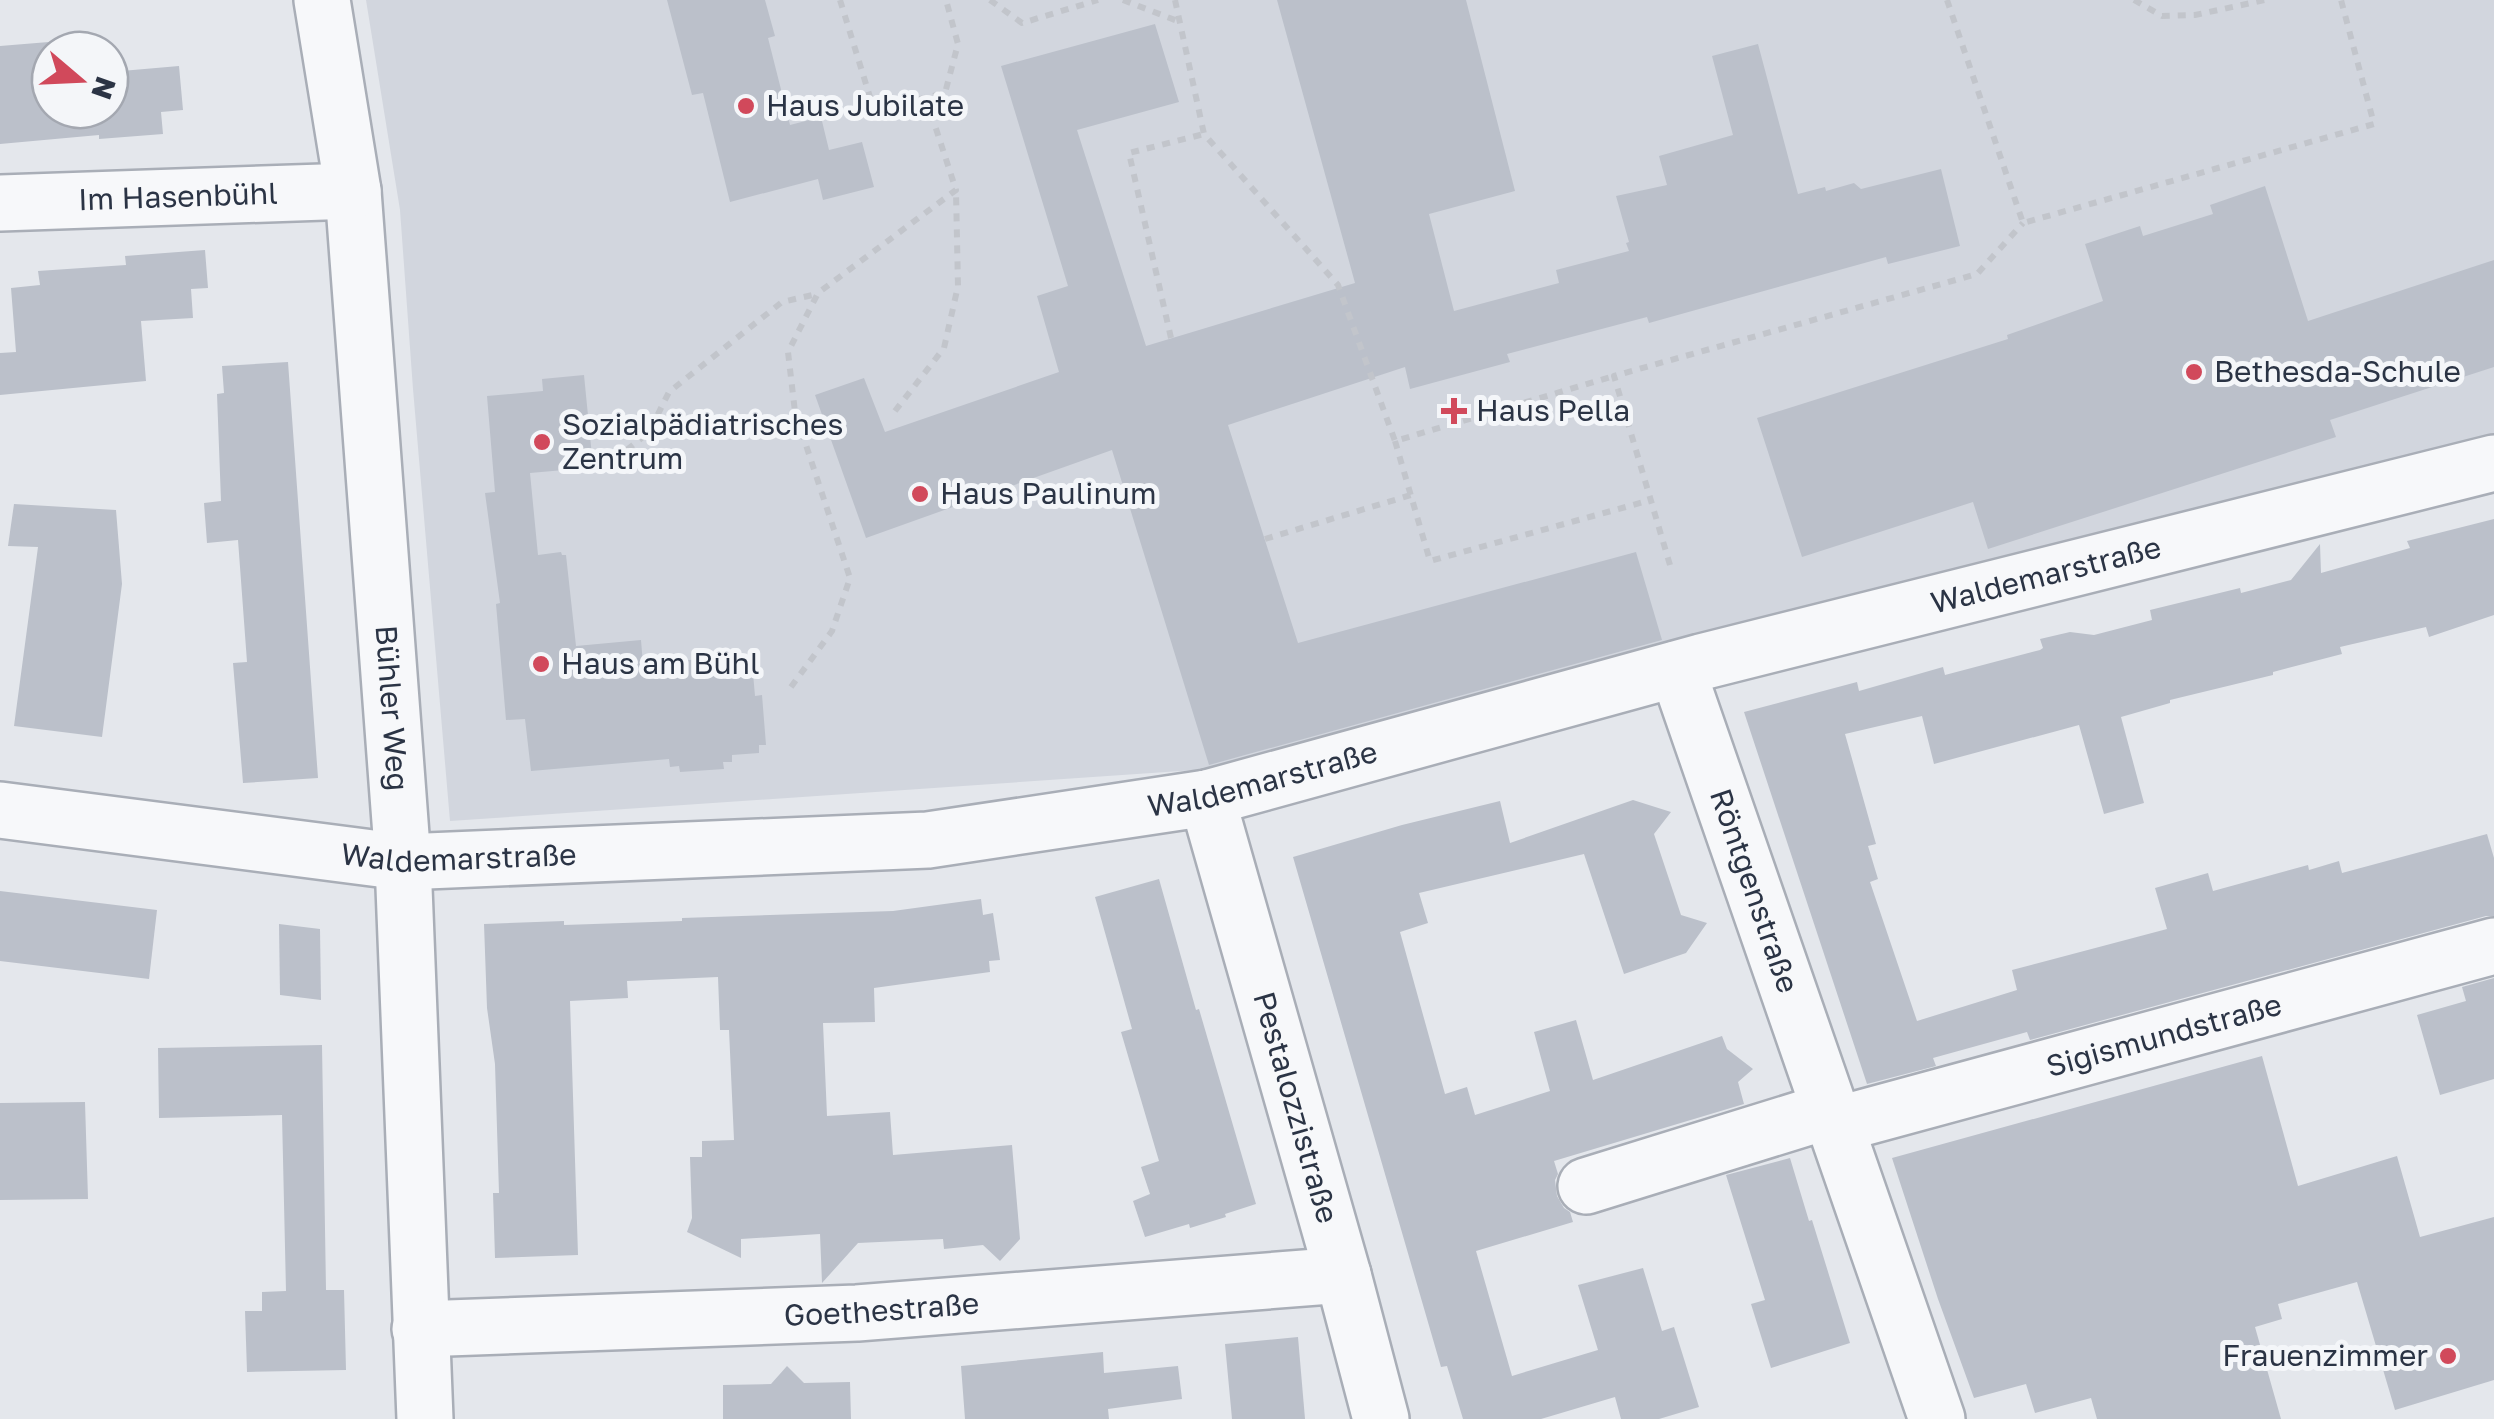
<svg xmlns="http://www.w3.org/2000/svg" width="2494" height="1419" font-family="'Golos Text',sans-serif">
  <rect width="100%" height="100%" fill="#e4e7ec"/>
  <polygon fill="#d2d6de" points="366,0 2494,0 2494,433 1585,686 1579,666 1210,769 450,821 413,389 400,210"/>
  <g fill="#bbc0ca">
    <polygon points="667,0 765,0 775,36 768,38 790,125 821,117 829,150 862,142 874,187 823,200 818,179 730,202 703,93 692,95"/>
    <polygon points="1277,0 1466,0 1515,191 1429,214 1454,311 1559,283 1556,270 1629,251 1626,243 1629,242 1616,196 1667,185 1659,156 1733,135 1712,56 1758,44 1798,194 1825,187 1826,191 1854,183 1861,189 1941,169 1960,246 1888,264 1886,257 1649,323 1647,317 1507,354 1510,362 1410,389 1405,367 1228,425 1298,643 1636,552 1662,640 1209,765 1112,450 866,538 815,395 864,378 885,432 1059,372 1037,296 1068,286 1001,66 1155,24 1179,102 1077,130 1146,346 1355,283"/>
    <polygon points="61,41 62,50 50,50 50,110 110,110 110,72 179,66 183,110 161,112 163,134 99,139 99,135 0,144 0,46"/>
    <polygon points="2265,186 2308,321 2494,260 2494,367 2330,420 2336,437 1988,549 1973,502 1802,557 1757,418 2008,339 2007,335 2103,301 2085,244 2140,226 2143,236 2213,214 2210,205"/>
    <polygon points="205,250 208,288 191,289 193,318 141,321 146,381 0,395 0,353 16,352 11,288 40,285 38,271 126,265 125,256"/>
    <polygon points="288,362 318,778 243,783 233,663 247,662 238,540 207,543 204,503 221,501 217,394 224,393 222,366"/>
    <polygon points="584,375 592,456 563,458 564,470 530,473 538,555 561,552 562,555 566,555 576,646 641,640 643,664 724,657 725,665 752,662 755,696 762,695 766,745 759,745 759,753 732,755 732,762 723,762 724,769 680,772 679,766 670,767 669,759 531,771 525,719 506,720 496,604 500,603 485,493 495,492 487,396 543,391 542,379"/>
    <polygon points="14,504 116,510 122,584 102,737 14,726 38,547 8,546"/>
    <polygon points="2494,519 2494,615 2429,637 2426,627 2340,647 2342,654 2273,672 2273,675 2170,700 2170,703 2121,717 2144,803 2104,814 2079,725 1934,764 1922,716 1845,734 1876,844 1868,846 1878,879 1870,882 1917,1021 2017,990 2012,970 2167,929 2155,888 2208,873 2213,891 2308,865 2309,870 2339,861 2342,873 2487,834 2494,858 2494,916 2486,916 2030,1040 2027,1032 1933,1058 1936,1066 1867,1084 1744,712 1857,682 1859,691 1943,667 1945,675 2040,650 2043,648 2040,639 2070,632 2094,635 2152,620 2150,610 2240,588 2241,593 2291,580 2320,544 2321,573 2410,548 2407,541"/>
    <polygon points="1633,800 1671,812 1654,834 1681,915 1707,923 1686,953 1624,974 1584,854 1419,893 1428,923 1400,932 1445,1094 1467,1087 1475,1115 1550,1091 1534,1032 1576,1020 1593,1080 1722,1036 1727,1049 1753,1069 1738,1082 1744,1104 1554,1161 1558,1174 1555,1180 1557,1196 1564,1208 1570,1212 1573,1222 1476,1251 1512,1376 1598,1350 1578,1285 1643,1268 1662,1331 1674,1327 1699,1407 1659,1419 1621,1419 1615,1397 1541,1419 1463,1419 1447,1366 1441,1367 1293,857 1402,825 1500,801 1510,843"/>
    <polygon points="1159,879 1196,1010 1199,1009 1256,1204 1225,1214 1226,1217 1190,1228 1189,1224 1145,1237 1133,1201 1150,1194 1141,1167 1159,1161 1121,1032 1132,1029 1095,897"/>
    <polygon points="0,891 157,910 149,979 0,961"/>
    <polygon points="981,899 983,915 993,913 1000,960 989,961 990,972 874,988 875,1022 823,1023 827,1116 890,1112 893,1155 1012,1145 1020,1239 1000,1261 983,1245 944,1249 943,1239 858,1243 822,1283 820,1234 741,1239 741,1258 687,1232 692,1218 690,1157 702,1157 702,1141 734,1140 729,1030 720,1030 718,977 627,981 628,998 570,1001 578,1255 495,1258 493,1193 499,1193 495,1064 487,1008 484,924 564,921 564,925 682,921 682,918 893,911"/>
    <polygon points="279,924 320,929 321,1000 280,995"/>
    <polygon points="2494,978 2494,1079 2440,1095 2417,1015 2466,1001 2462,987"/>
    <polygon points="322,1045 326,1290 344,1290 346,1370 247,1372 245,1311 262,1311 262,1292 286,1291 282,1115 159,1118 158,1048"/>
    <polygon points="2262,1056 2298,1186 2397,1156 2420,1237 2494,1217 2494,1380 2395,1410 2357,1282 2278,1304 2282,1319 2255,1327 2281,1419 2097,1419 2091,1398 2035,1413 2026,1384 1974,1398 1938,1299 1892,1158"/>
    <polygon points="85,1102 88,1199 0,1200 0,1103"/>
    <polygon points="1790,1158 1809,1221 1812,1220 1850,1343 1771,1368 1751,1304 1765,1300 1726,1175"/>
    <polygon points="1298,1337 1305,1419 1232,1419 1225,1344"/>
    <polygon points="1103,1352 1104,1373 1178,1366 1182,1399 1108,1409 1109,1419 965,1419 961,1366"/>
    <polygon points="787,1366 804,1383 850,1382 851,1419 723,1419 723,1385 771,1384"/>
  </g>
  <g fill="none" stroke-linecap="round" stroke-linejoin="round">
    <defs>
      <g id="minor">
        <path id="s1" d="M322,0L353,191L403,862L425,1419"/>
        <path id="s2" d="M0,203L353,191"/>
        <path id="s3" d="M1677,669L1937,1419"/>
        <path id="s4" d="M1207,798L1343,1275L1381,1419"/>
        <path id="s5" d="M0,810L403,862L928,840L1207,798L1701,662L2494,463"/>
        <path id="s6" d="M1836,1125L2494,946"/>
        <polyline points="1586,1186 1831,1110"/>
        <path id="s7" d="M420,1329L857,1313L1343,1275"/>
      </g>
    </defs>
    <use href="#minor" stroke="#a9aeb7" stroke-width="60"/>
    <g stroke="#c2c5cb" stroke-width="6" stroke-dasharray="8 8" stroke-linecap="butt">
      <polyline points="840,0 874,110 945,93 958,44 946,0"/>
      <polyline points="990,0 1022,23 1098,0"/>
      <polyline points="1123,0 1180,22"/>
      <polyline points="1175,0 1204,134 1338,285 1395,441 1614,376"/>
      <polyline points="1947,0 2023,223 2374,124 2341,0"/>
      <polyline points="2134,0 2162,16 2195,15 2265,0"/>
      <polyline points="1171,338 1129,153 1204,134"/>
      <polyline points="895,411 944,348 958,286 956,192"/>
      <polyline points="1395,441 1430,561 1651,500"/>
      <polyline points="602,470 649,432 669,392 782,302 817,294"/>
      <polyline points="1265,539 1411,495"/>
      <polyline points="1670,565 1614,376 1977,274 2023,223"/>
      <polyline points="791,687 832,631 850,578 795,412 788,352 818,293 956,190 926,98"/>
    </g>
    <use href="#minor" stroke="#f7f8fa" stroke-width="55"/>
  </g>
  <g fill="#d1495b" stroke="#f4f6f9" stroke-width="4">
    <circle cx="746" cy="106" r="10"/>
    <circle cx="2194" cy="372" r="10"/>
    <path d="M1449 396h10v10h10v10h-10v10h-10v-10h-10v-10h10z"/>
    <circle cx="542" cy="442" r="10"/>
    <circle cx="920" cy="494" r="10"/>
    <circle cx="541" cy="664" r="10"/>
    <circle cx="2448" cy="1356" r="10"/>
  </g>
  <g text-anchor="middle" stroke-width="10" stroke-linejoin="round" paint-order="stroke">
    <g font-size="30" fill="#2b3445" stroke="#f4f6f9" text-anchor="start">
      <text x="766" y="116">Haus Jubilate</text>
      <text x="2214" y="382">Bethesda-Schule</text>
      <text x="1476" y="421">Haus Pella</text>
      <text x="562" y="435">Sozialpädiatrisches<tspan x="562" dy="34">Zentrum</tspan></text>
      <text x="940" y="504">Haus Paulinum</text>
      <text x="561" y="674">Haus am Bühl</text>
      <text x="2428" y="1366" text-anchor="end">Frauenzimmer</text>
    </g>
    <g font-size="30" fill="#2b3445" stroke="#f4f6f9">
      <text dy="10" stroke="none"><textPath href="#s2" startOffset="178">Im Hasenbühl</textPath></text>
      <text dy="10" stroke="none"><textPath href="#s5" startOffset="2082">Waldemarstraße</textPath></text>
      <text dy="10" stroke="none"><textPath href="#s1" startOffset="712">Bühler Weg</textPath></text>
      <text dy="10" stroke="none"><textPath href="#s5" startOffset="1272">Waldemarstraße</textPath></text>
      <text dy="10" stroke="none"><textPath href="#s5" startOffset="462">Waldemarstraße</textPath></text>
      <text dy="10" stroke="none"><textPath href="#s3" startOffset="235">Röntgenstraße</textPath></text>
      <text dy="10" stroke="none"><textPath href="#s6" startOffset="340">Sigismundstraße</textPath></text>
      <text dy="10" stroke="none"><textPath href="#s4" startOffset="322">Pestalozzistraße</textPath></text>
      <text dy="10" stroke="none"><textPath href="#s7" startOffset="462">Goethestraße</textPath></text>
    </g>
  </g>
  <g transform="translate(80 80) rotate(109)"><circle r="48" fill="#f4f6f9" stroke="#a4a8b1" stroke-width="2.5"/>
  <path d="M0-8L18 38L0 25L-18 38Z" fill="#d1495b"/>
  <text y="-15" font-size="28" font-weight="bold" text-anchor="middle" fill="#2b3445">N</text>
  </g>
</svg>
